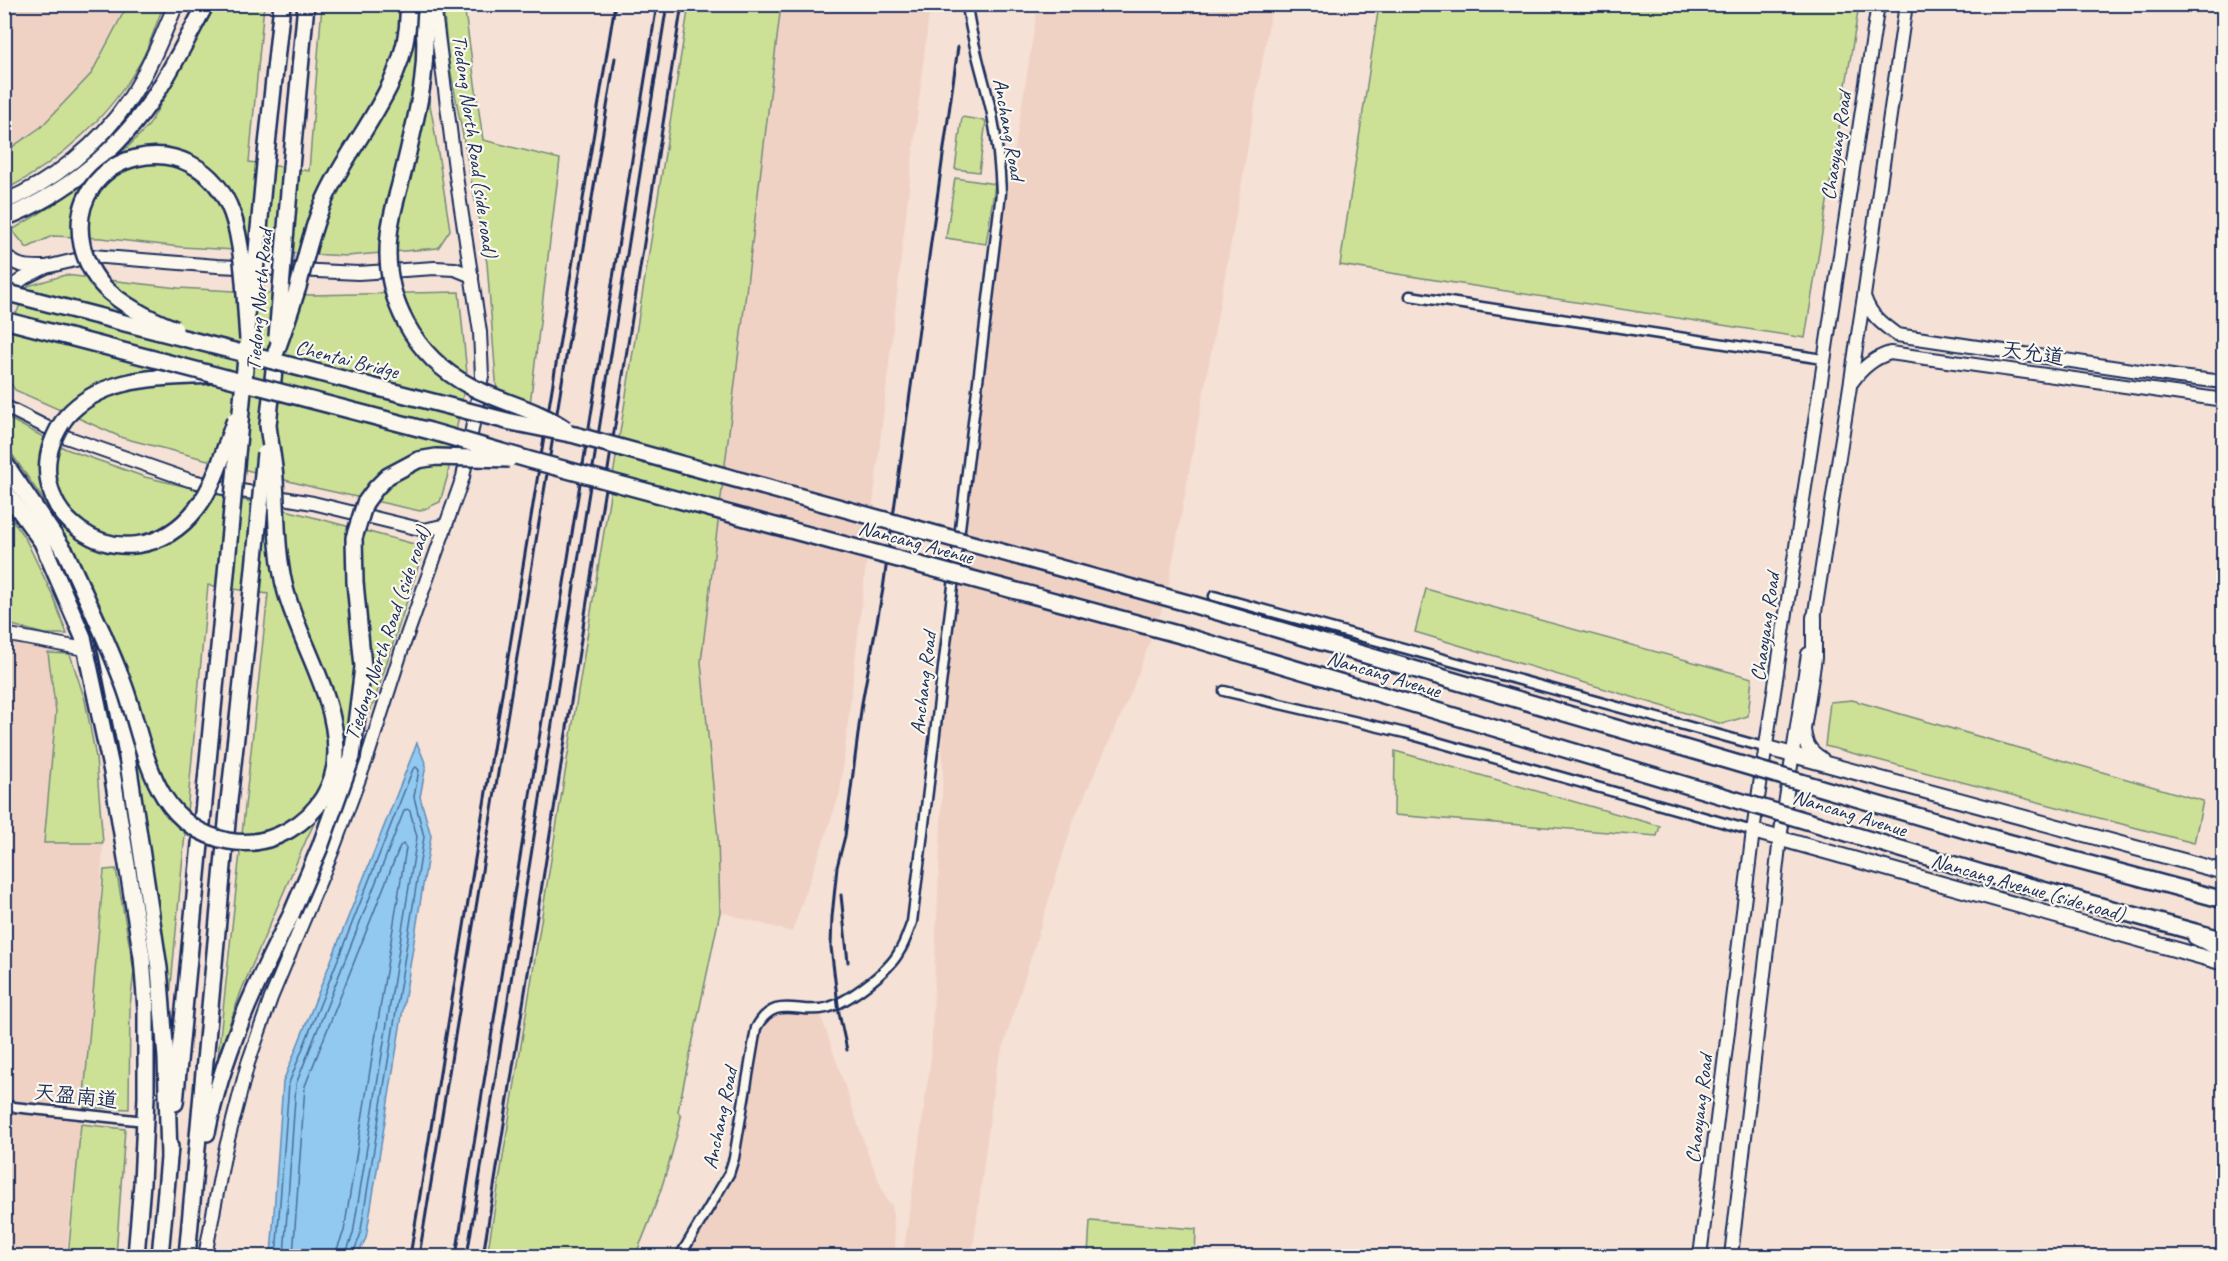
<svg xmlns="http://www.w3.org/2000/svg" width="2228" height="1261" font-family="Caveat,'LXGW WenKai TC',sans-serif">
  <rect width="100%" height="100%" fill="#f5e1d5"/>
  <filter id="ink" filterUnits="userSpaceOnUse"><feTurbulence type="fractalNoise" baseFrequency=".0167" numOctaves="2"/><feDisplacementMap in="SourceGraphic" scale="12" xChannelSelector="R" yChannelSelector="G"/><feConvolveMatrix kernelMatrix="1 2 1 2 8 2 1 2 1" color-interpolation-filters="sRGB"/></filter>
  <g filter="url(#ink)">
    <g fill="#f0d2c5">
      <polygon points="5,5 128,5 91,74 41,127 5,152"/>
      <polygon points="781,5 930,5 840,793 792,932 720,912 718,838 701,662"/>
      <polygon points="1038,5 1272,5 1237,210 1166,598 1129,698 1074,819 996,1070 972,1256 903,1256 931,1058 943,773 940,658 959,496"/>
      <polygon points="4,623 44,634 48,653 56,712 44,843 103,843 94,1005 66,1256 5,1256"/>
      <polygon points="776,1013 821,1016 867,1151 887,1201 892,1204 896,1256 683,1256 736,1173 760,1035 767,1019"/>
    </g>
    <g fill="#cde196" stroke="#74887a" stroke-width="1.5">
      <path d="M128,4L164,5C156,23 151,43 141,61C110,116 61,161 5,190V152L41,127L91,74Z"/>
      <polygon points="206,5 264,5 249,162 309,171 322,5 411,5 433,121 450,230 438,248 347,256 181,247 101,238 52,236 27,248 12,230 50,207 129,146 149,125 185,60"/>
      <polygon points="443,5 464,5 483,140 560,159 530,404 497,393 487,263 448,57"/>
      <path d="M689,5H781L701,662L718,838L720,912L678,1111L681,1117C670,1166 655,1211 635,1256H487Z"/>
      <polygon points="1379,5 1859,5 1805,338 1340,265"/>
      <polygon points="962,117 986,121 979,172 955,169"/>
      <polygon points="955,178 995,184 986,244 946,238"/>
      <polygon points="65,275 178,288 310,295 459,292 467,374 447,478 440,502 420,511 316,488 123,438 15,390 5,375 5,340 28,286"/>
      <polygon points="4,416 66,449 145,477 286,510 414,544 421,558 374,702 307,838 242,989 218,1056 268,594 208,585 170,996 135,767 134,693 123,657 74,551 42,498 5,444"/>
      <polygon points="5,509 26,540 53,596 67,634 44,634 5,623"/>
      <polygon points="1426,589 1752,678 1748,716 1722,724 1415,632"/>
      <polygon points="48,653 70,654 85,700 96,758 103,843 44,843 56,712"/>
      <polygon points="1852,700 2203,801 2194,843 1825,746 1830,702"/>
      <polygon points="1395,751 1660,826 1657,836 1394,815"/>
      <polygon points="116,869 134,971 130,1006 129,1109 83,1107 104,870"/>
      <polygon points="81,1124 125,1129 116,1256 68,1256"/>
      <polygon points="1090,1221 1196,1229 1195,1256 1088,1256"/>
    </g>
    <polygon fill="#91c9f0" stroke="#628bb6" stroke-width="1.5" points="417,743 426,765 420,797 431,836 366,1238 357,1256 271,1256 283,1082"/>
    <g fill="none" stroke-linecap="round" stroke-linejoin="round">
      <g stroke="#4a6d98" stroke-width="1.5">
        <polyline points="276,1256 289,1083 413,769 416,767 419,770 414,797 424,837 360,1236 352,1256"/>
        <polyline points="284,1256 296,1084 404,811 407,809 410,811 417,837 353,1234 345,1256"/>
        <polyline points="293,1256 305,1086 400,846 403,844 406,848 344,1231 337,1249 336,1256"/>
      </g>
      <defs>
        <g id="street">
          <polyline points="1410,296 1823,359"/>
          <polyline points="1214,596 1767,748"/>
          <polyline points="1224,691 1405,733 1753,831"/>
          <polyline points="4,1106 145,1121"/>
          <path d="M680,1256L729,1174L734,1158L756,1028C775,993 798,1015 826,1008C847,1003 889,971 899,952C905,943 908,932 912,922L1001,193C1000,167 997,140 992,114C984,77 971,42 967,4"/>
        </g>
        <g id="secondary">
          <path d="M4,253C16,268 27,267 45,267"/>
          <polyline points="4,292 24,278 46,267 92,256 217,266 358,273 435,268 455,269 472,276"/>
          <path d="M1865,299C1871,316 1882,324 1897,335L2179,377L2224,382"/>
          <path d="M1852,382C1862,368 1873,358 1890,353L2224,400"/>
          <polyline points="4,406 66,437 189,480 218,487 313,503 424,530 446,525"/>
          <polyline points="1813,625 1864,296 1906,4"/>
          <polyline points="4,634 85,649"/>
          <polyline points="205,1256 225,1151 248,1063 271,998 332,852 369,752 401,652 463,477 482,376 480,332 456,176 434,4"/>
          <polyline points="1700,1256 1753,831 1878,4"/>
          <polyline points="1731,1256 1780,838 1808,654"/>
        </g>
        <g id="primary">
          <path d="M4,202C53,182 100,144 129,100C149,70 162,37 176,4"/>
          <path d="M1814,617V658L1803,729C1804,743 1809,752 1821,759"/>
          <polyline points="1767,748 2224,872"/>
          <polyline points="1753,831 2224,963"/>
          <polyline points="2195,937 2224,951"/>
        </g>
        <g id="highway">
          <polyline points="265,164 282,4"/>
          <polyline points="291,167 306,4"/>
          <path d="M404,169C418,109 431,67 422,4"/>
          <path d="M4,218C67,194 120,149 157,92C175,64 190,33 206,4"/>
          <path d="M66,417C103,375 160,378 211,375"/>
          <polyline points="268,425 276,352"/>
          <polyline points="4,462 66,553 103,634 125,743 159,968 166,1058 169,1156"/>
          <polyline points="4,489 42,542 83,637 112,772 142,957 146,1009 146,1097 142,1183 136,1256"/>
          <polyline points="1996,839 2224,900"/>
          <polyline points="1985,874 2224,940"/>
          <polyline points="175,1103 224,595"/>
          <path d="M207,1133C222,1056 255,985 291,915"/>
          <polyline points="160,1256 170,1147"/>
          <polyline points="187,1256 229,801 251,600"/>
        </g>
      </defs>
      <use href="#street" stroke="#1b2f5e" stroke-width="13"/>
      <use href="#secondary" stroke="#1b2f5e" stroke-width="16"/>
      <use href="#primary" stroke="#1b2f5e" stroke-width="18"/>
      <use href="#highway" stroke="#1b2f5e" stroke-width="20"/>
      <use href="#street" stroke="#fbf7ec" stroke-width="8"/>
      <use href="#secondary" stroke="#fbf7ec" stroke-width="12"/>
      <use href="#primary" stroke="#fbf7ec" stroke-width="14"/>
      <use href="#highway" stroke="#fbf7ec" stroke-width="15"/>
      <g stroke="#1b2f5e" stroke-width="3">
        <polyline points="841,895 848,962"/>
        <polyline points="847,1050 839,1013 831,947 832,917 837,867 845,836 862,703 883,589 958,47"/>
        <polyline points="410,1256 615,4"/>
        <polyline points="419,1256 615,58"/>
        <polyline points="456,1256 657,4"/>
        <polyline points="467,1256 667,4"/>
        <polyline points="483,1256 682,4"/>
      </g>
      <defs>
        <g id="highway-bridge">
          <path d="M404,169C399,190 391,213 389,235C382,297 414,357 470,386C500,402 537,409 565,429"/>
          <polyline points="4,292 511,422 575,435 1191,604 1996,839"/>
          <polyline points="252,305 265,164"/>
          <polyline points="4,320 430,431 530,460 1188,637 1985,874"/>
          <path d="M175,329C150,319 125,307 105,288C94,277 85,260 82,245C63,151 197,117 232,213C244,246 245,302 248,339"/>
          <polyline points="277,337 291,167"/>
          <path d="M276,352C284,330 291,309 298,287C305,260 311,233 321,208C349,139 413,83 408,4"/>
          <path d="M66,417C0,508 127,598 197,508C216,483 224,449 235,420"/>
          <polyline points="224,595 247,347"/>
          <polyline points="251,600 265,453"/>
          <path d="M103,634C112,655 121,675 128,697C147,756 155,826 228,841C249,845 270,841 289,830C317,814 336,786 336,752C336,696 301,645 286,592C276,556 277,517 275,479C274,461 270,443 268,425"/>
          <polyline points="291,915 320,847 352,757 363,667 355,582 354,538 365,503 376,488 388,476 418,460 436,457 509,459"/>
        </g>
      </defs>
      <use href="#highway-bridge" stroke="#1b2f5e" stroke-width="20" stroke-linecap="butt"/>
      <use href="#highway-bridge" stroke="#fbf7ec" stroke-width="15"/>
    </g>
  </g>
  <g text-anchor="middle" stroke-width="4.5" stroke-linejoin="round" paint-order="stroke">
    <g font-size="21" fill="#1b2f5e" stroke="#fbf7ec">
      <text transform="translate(1009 129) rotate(80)" y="7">Anchang Road</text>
      <text transform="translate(475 146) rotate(82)" y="7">Tiedong North Road (side road)</text>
      <text transform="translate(1836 146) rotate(-81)" y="7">Chaoyang Road</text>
      <text transform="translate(259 300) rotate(-85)" y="7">Tiedong North Road</text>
      <text transform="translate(2033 353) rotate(8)" y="7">天允道</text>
      <text transform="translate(347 359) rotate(14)" y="7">Chentai Bridge</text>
      <text transform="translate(916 542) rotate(15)" y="7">Nancang Avenue</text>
      <text transform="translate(1765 627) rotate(-82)" y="7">Chaoyang Road</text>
      <text transform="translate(387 633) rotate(-71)" y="7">Tiedong North Road (side road)</text>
      <text transform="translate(1384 674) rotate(17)" y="7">Nancang Avenue</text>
      <text transform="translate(923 683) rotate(-83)" y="7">Anchang Road</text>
      <text transform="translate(1850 813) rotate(17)" y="7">Nancang Avenue</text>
      <text transform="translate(2028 887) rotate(16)" y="7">Nancang Avenue (side road)</text>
      <text transform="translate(76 1096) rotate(6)" y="7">天盈南道</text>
      <text transform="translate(1699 1109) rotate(-83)" y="7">Chaoyang Road</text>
      <text transform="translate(720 1118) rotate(-78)" y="7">Anchang Road</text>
    </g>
  </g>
  <rect width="2228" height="1261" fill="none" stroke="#fbf7ec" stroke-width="24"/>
  <rect x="12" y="12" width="2204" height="1237" fill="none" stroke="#1b2f5e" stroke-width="2" filter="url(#ink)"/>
</svg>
